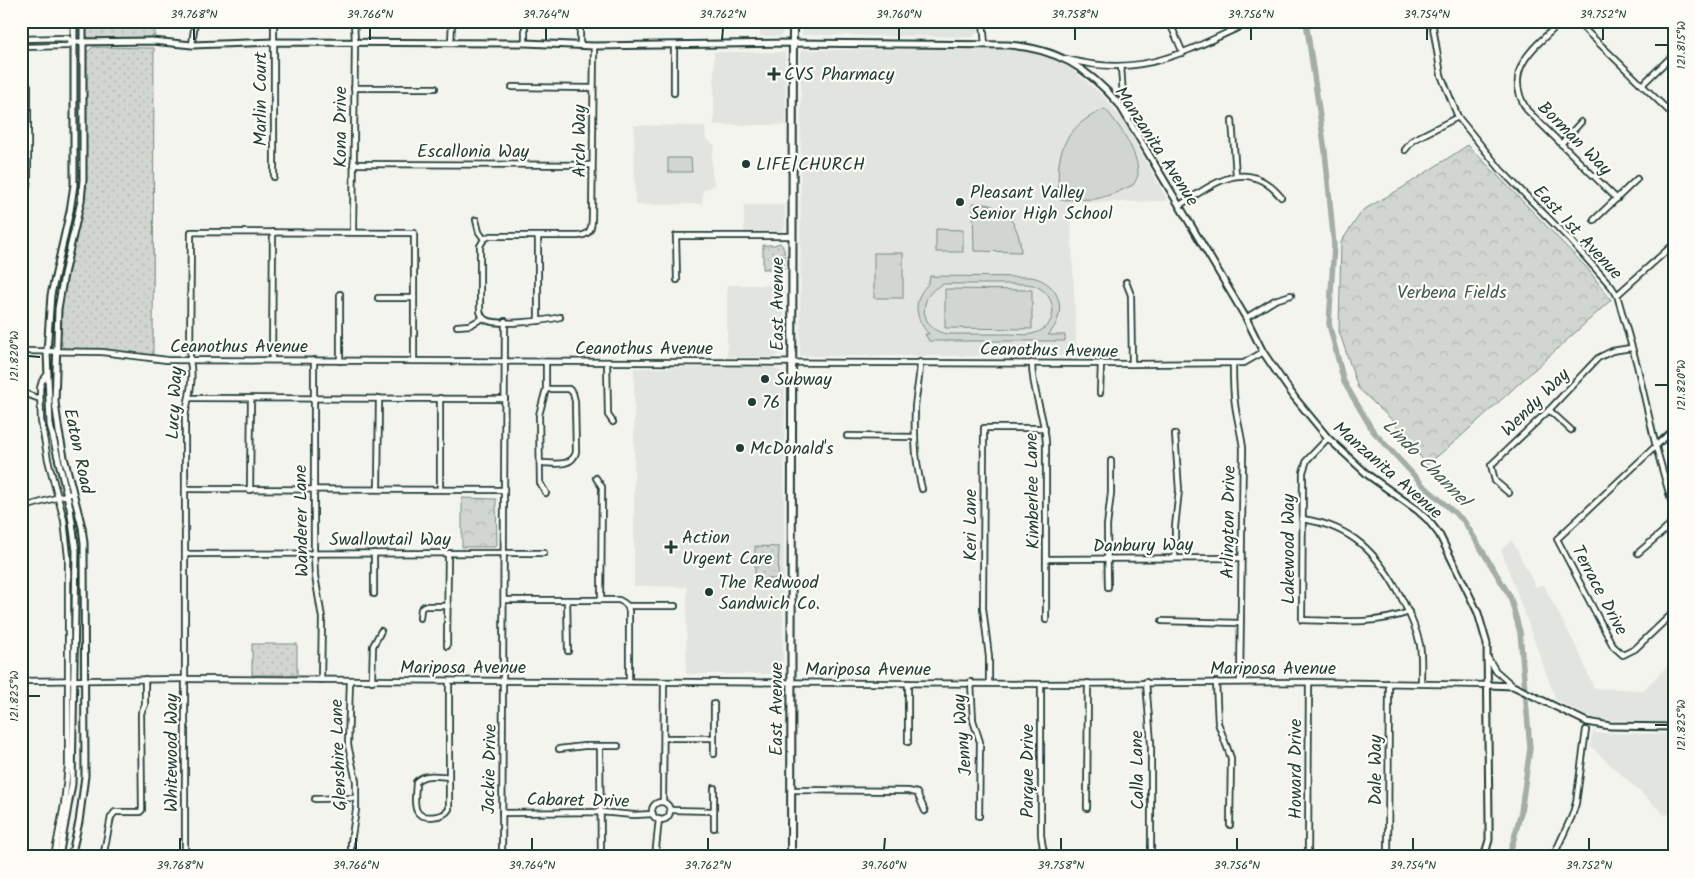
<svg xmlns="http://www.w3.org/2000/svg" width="1695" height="878" font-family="Kalam,sans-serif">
  <defs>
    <pattern id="grass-dots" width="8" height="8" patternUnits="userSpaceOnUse" patternTransform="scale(1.25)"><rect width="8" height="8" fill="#d1d6d1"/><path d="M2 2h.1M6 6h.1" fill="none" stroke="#b3b9b4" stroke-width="1.8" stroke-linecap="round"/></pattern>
    <pattern id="forest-crowns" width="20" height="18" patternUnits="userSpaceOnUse" patternTransform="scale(1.25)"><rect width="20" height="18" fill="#d1d6d1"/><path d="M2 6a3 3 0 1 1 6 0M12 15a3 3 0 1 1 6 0" fill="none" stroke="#b3b9b4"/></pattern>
  </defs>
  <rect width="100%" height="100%" fill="#f4f4ef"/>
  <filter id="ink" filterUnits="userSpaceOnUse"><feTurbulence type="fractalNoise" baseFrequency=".02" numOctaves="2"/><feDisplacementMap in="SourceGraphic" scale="10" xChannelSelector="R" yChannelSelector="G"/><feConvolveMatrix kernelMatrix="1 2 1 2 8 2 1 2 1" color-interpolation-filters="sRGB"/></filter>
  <g filter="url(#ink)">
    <g fill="#e2e5df">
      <polygon points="760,21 785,21 785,30 780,36 760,36"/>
      <polygon points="803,21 977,21 979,31 973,37 802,35"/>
      <polygon points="977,49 1028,51 1050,57 1074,71 1101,94 1123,120 1168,201 1070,203 1077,356 800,356 801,50"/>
      <polygon points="714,52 785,52 786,125 714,125"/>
      <polygon points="634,125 705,126 706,139 715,145 712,157 712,173 715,185 703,191 702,204 635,205"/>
      <polygon points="744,205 785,205 785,227 782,231 778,233 744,232"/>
      <polygon points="727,285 784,285 784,350 778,355 774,357 727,357"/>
      <polygon points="773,367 782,372 785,380 783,661 779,669 771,674 686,674 687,587 634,586 634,368"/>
      <polygon points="1512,540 1536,587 1543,584 1579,652 1594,688 1643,690 1674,660 1674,723 1593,719 1556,700 1501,550"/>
      <polygon points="1593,731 1599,733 1674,734 1674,808 1666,816 1590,746"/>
    </g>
    <g fill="url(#grass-dots)" stroke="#788a82">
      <polygon points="85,21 155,21 155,35 145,39 91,39 85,35"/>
      <polygon points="93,47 154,48 153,356 115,351 64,348 62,345 58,330 65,280 85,182 86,53"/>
      <path d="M780,243C787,249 784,260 784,269H763V245H774Z"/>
      <polygon points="755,546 779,547 778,579 755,579"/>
      <rect x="252" y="644" width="45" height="31"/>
    </g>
    <g fill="url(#forest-crowns)" stroke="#788a82">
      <polygon points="1468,145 1587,268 1611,300 1458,439 1427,465 1392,420 1358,388 1339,331 1341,242 1363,210 1402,188"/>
      <polygon points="462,498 496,499 497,544 495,547 462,547"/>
    </g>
    <g fill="#d1d6d1" stroke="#788a82" fill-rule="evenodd">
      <path d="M1105,109C1118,123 1139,153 1138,174C1138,177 1135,182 1133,185L1113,194L1096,199L1060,200C1054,156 1062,127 1105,109Z"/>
      <polygon points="668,158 691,158 692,172 668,172"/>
      <path d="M973,203C1004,202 1020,224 1021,252L974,251Z"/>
      <polygon points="936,229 963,230 963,252 936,252"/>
      <rect x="874" y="253" width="29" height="45"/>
      <path d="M930,276L1032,277C1062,284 1068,314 1048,335H1065V341H929L925,334H929C918,323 913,307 921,293C925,286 930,284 930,276ZM944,284H1026C1055,286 1064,324 1035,333C1027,336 1017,334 1008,334C989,334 969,334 950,334C919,333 915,294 944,284Z"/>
      <polygon points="945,289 1032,290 1032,329 945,328"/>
    </g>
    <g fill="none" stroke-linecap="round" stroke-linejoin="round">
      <polyline stroke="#a3aea7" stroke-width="5.5" points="1306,21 1325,151 1334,245 1329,324 1344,382 1373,431 1423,485 1464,521 1510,596 1520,632 1530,748 1521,812 1509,857"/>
      <defs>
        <g id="minor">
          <polyline points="580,21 580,46"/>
          <polyline points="983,21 985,45"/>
          <polyline points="1169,21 1183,53"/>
          <polyline points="1432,21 1441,75 1458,117 1501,170 1571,241 1611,286 1617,295 1637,365 1656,447 1674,511"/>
          <path d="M1562,21C1535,47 1501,69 1527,110L1617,199"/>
          <polyline points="1576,21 1674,116"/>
          <polyline points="21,39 67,38 74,42"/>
          <polyline points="451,43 452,21"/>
          <polyline points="525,43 525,21"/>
          <polyline points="192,45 195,21"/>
          <polyline points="21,47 67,46 74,42"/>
          <path d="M1067,59C1139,79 1183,53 1246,24L1256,21"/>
          <polyline points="1121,66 1123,96 1129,119"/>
          <polyline points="1642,85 1674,54"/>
          <polyline points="21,86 28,86 28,179 21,221"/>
          <polyline points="512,87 592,88"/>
          <polyline points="354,88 435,88"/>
          <polyline points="674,93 674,46"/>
          <polyline points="1232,120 1236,175"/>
          <polyline points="1561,144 1581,122"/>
          <polyline points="1405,150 1413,140 1458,117"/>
          <polyline points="353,164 592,165"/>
          <polyline points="274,177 274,21"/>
          <path d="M1180,205C1215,183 1247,156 1281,197"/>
          <polyline points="476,220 479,232 484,239"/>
          <polyline points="1594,220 1637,179"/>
          <polyline points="353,232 355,42 354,21"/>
          <polyline points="677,280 676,236 792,236"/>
          <polyline points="1126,282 1131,295 1132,364"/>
          <polyline points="1617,295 1674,244"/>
          <polyline points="378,298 414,298"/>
          <path d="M560,317C545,321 499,326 486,320C482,318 481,315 480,311V246L484,239L490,236H578C590,235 592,229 592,217L594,46"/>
          <polyline points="1246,318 1275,300 1291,295"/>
          <polyline points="538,321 538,236"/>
          <polyline points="457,326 470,325 483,318"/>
          <polyline points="21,351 102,352 167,360 1132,364 1244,363 1263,352"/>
          <polyline points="272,360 273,232"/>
          <polyline points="314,360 314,553 315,576 322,618 321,680"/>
          <polyline points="340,361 340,294"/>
          <polyline points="546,362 546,389 539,415 540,483 546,493"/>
          <polyline points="607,362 608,415 613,422"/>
          <path d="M920,362C920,378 916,393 915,408C914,436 915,462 922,489"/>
          <path d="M1032,363C1032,393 1044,413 1046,442V620"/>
          <path d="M1233,364C1233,377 1233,391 1235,404C1237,419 1241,433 1243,448L1240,682"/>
          <polyline points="48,374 42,381 40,388 41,421 48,460 64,520 68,557 68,766 64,805 54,857"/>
          <polyline points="21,392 40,399"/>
          <polyline points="1100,393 1101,363"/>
          <polyline points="189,398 505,399"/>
          <polyline points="1549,410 1571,430"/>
          <polyline points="1674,429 1557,539 1613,646 1623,655 1635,649 1674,612"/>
          <polyline points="847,436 915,437"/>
          <path d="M1328,438L1307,460L1303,472L1302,620C1337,621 1375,625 1409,612"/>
          <path d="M540,463C553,463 572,468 576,452L575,401L573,393L569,389H546"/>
          <polyline points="596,478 602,487 601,600"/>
          <polyline points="185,489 504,490"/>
          <polyline points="378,489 379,398"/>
          <polyline points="440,489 440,398"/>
          <polyline points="250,490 251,399"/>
          <polyline points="1509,493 1495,481 1491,465 1549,410 1598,358 1612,351 1631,348"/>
          <polyline points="21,508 73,493"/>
          <path d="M1302,519C1352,526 1377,553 1400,595C1408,611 1416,627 1420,645C1422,657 1421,670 1421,683"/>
          <polyline points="1638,553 1665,530 1674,519"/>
          <polyline points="185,554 544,553"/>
          <polyline points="1175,558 1175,527 1179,490 1175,434"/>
          <polyline points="1047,559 1241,558"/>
          <polyline points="1108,587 1107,526 1111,493 1111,461"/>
          <polyline points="374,594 374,553"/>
          <path d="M504,600H619C625,603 628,605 629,611V681"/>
          <polyline points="567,600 568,651"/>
          <polyline points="628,606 675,606"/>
          <polyline points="420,618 421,609 424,606 448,606"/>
          <polyline points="1162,621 1240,623"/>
          <polyline points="447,646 448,553"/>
          <polyline points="1488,658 1496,671 1513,686"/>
          <polyline points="21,681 185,679 1041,684 1309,682 1489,685"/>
          <polyline points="350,681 348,745 356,781 356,810 351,842 351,857"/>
          <polyline points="372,681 373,646 381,631"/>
          <polyline points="971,682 973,720 980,742 979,816"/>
          <polyline points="1146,682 1151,743 1151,857"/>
          <polyline points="1216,682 1218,723 1231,758 1230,825"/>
          <polyline points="908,683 908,742"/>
          <polyline points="989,683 989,657 983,608 984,428 1045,428"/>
          <polyline points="1041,684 1041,835 1043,848 1047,857"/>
          <polyline points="714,704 714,754"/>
          <polyline points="664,738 714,738"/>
          <polyline points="600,747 601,857"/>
          <polyline points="559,749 584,746 618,746"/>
          <path d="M449,777V809C444,818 421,820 417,811C413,804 416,790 416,782C423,773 438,776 449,777V681"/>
          <polyline points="714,788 714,828"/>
          <polyline points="791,790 908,791 917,793 925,811"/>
          <polyline points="315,799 356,798"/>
          <polyline points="663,802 664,682"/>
          <circle cx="661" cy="811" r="9"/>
          <polyline points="1087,808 1088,683"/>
          <polyline points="670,810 714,811"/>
          <polyline points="502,813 600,812 634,815 653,814"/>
          <polyline points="103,857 111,817 115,812 140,812 142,810 141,713 145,705 145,679"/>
          <path d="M185,857V416C189,395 194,382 190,360L191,232L414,233V361"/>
          <polyline points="502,857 505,321"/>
          <polyline points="655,857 659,819"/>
          <polyline points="1308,857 1309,682"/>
          <polyline points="1388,857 1389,683"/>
          <polyline points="1553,857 1572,816 1576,803 1586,730"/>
        </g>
        <g id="tertiary">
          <path d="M74,42L152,41L192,45L274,42L525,43L594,46L793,43L1008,45C1056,48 1088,68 1119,104L1246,318L1263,352L1278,374L1295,398L1328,438L1368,475L1417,510L1428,520L1439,534L1465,586L1478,613L1487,644L1489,821V840L1484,857"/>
          <polyline points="1489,685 1513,686 1587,722 1610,726 1674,727"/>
          <polyline points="59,857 72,784 76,551 70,508 50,425 47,352 51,295 70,211 74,185 74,21"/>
          <polyline points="71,857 79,822 85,776 84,543 82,527 64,457 59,432 55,402 58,309 64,274 81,201 83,180 83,21"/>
        </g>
        <polyline id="secondary" points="791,857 793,21"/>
      </defs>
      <use href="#minor" stroke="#1f3d34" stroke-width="8"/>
      <use href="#tertiary" stroke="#1f3d34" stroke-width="9"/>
      <use href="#secondary" stroke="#1f3d34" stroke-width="10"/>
      <use href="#minor" stroke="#fdfcf7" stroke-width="4.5"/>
      <use href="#tertiary" stroke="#fdfcf7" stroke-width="5"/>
      <use href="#secondary" stroke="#fdfcf7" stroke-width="6"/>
    </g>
  </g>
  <path fill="none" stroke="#1f3d34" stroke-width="2" d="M194,40V28M370,40V28M546,40V28M722,40L723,28M899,40V28M1075,40V28M1251,40V28M1427,40V28M1603,40V28M1655,45H1668M28,356L40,357M1655,385H1668M28,696H40M1655,725H1668M180,850V838M356,850V838M532,850V838M708,850V838M884,850L885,838M1061,850V838M1237,850V838M1413,850V838M1589,850V838"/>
  <g fill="#1f3d34" stroke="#fdfcf7" stroke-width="2">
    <path d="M771.5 66.5h5v5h5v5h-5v5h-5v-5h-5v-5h5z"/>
    <circle cx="746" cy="164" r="5"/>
    <circle cx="960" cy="202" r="5"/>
    <circle cx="765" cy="379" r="5"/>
    <circle cx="752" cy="402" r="5"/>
    <circle cx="740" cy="448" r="5"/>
    <path d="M668.5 539.5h5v5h5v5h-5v5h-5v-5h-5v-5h5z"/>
    <circle cx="709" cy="592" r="5"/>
  </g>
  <g text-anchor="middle" stroke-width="4.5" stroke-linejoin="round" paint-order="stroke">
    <g font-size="18" fill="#1f3d34" stroke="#fdfcf7" text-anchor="start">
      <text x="784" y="80">CVS Pharmacy</text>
      <text x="756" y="170">LIFE|CHURCH</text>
      <text x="970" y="198">Pleasant Valley<tspan x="970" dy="21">Senior High School</tspan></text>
      <text x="775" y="385">Subway</text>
      <text x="762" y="408">76</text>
      <text x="750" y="454">McDonald's</text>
      <text x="682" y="543">Action<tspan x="682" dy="21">Urgent Care</tspan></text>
      <text x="719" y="588">The Redwood<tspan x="719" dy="21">Sandwich Co.</tspan></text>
    </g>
    <g font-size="18" fill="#1f3d34" stroke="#fdfcf7">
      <text transform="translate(260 99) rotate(-90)" y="6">Marlin Court</text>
      <text transform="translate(340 127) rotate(-90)" y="6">Kona Drive</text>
      <text transform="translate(1575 138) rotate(45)" y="6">Borman Way</text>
      <text transform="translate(579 141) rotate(-90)" y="6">Arch Way</text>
      <text transform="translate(1157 146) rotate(57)" y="6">Manzanita Avenue</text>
      <text x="473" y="157">Escallonia Way</text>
      <text transform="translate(1578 232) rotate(47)" y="6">East 1st Avenue</text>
      <text transform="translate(777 304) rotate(-90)" y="6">East Avenue</text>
      <text x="239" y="352">Ceanothus Avenue</text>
      <text x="644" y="354">Ceanothus Avenue</text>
      <text transform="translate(1049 350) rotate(1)" y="6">Ceanothus Avenue</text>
      <text transform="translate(1535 402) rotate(-45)" y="6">Wendy Way</text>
      <text transform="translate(174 403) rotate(-87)" y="6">Lucy Way</text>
      <text transform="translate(79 451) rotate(78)" y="6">Eaton Road</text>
      <text transform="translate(1388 470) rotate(41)" y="6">Manzanita Avenue</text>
      <text transform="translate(1032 491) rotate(-91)" y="6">Kimberlee Lane</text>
      <text transform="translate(301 521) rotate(-91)" y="6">Wanderer Lane</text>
      <text transform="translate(1228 522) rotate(-89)" y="6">Arlington Drive</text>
      <text transform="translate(970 525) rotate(-90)" y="6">Keri Lane</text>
      <text x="390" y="545">Swallowtail Way</text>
      <text transform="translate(1143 545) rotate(-1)" y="6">Danbury Way</text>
      <text transform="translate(1288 549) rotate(-90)" y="6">Lakewood Way</text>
      <text transform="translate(1600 590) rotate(62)" y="6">Terrace Drive</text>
      <text x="463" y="673">Mariposa Avenue</text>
      <text x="1273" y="674">Mariposa Avenue</text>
      <text x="868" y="675">Mariposa Avenue</text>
      <text transform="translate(776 709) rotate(-90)" y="6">East Avenue</text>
      <text transform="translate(962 735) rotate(-95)" y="6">Jenny Way</text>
      <text transform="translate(171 753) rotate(-90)" y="6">Whitewood Way</text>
      <text transform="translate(338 755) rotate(-92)" y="6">Glenshire Lane</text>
      <text transform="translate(489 769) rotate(-89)" y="6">Jackie Drive</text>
      <text transform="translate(1295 769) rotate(-90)" y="6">Howard Drive</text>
      <text transform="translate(1137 770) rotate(-91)" y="6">Calla Lane</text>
      <text transform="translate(1375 770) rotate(-90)" y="6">Dale Way</text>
      <text transform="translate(1027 771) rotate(-90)" y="6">Parque Drive</text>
      <text transform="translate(578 800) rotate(1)" y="6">Cabaret Drive</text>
    </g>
    <g font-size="18" fill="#435c53" stroke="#fdfcf7">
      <text x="1452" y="298">Verbena Fields</text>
    </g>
    <g font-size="19" font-style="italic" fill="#475f56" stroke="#fdfcf7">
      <text transform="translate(1427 462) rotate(45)" y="7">Lindo Channel</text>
    </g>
  </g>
  <rect width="1695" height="878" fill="none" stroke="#fdfcf7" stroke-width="55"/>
  <rect x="28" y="28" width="1640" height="822" fill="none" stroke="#1f3d34" stroke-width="2"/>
  <g font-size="12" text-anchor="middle" fill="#1f3d34">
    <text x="194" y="18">39.768°N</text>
    <text x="370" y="18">39.766°N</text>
    <text x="546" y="18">39.764°N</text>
    <text x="723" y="18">39.762°N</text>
    <text x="899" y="18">39.760°N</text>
    <text x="1075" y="18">39.758°N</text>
    <text x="1251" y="18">39.756°N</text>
    <text x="1427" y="18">39.754°N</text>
    <text x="1603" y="18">39.752°N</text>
    <text transform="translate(1681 45) rotate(-90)" y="4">121.815°W</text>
    <text transform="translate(14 356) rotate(-90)" y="4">121.820°W</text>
    <text transform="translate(1681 385) rotate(-90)" y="4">121.820°W</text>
    <text transform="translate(14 696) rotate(-90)" y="4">121.825°W</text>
    <text transform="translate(1681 725) rotate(-90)" y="4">121.825°W</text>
    <text x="180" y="869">39.768°N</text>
    <text x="356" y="869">39.766°N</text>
    <text x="532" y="869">39.764°N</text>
    <text x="708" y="869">39.762°N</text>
    <text x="884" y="869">39.760°N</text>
    <text x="1061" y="869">39.758°N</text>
    <text x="1237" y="869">39.756°N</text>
    <text x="1413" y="869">39.754°N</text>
    <text x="1589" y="869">39.752°N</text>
  </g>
</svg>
